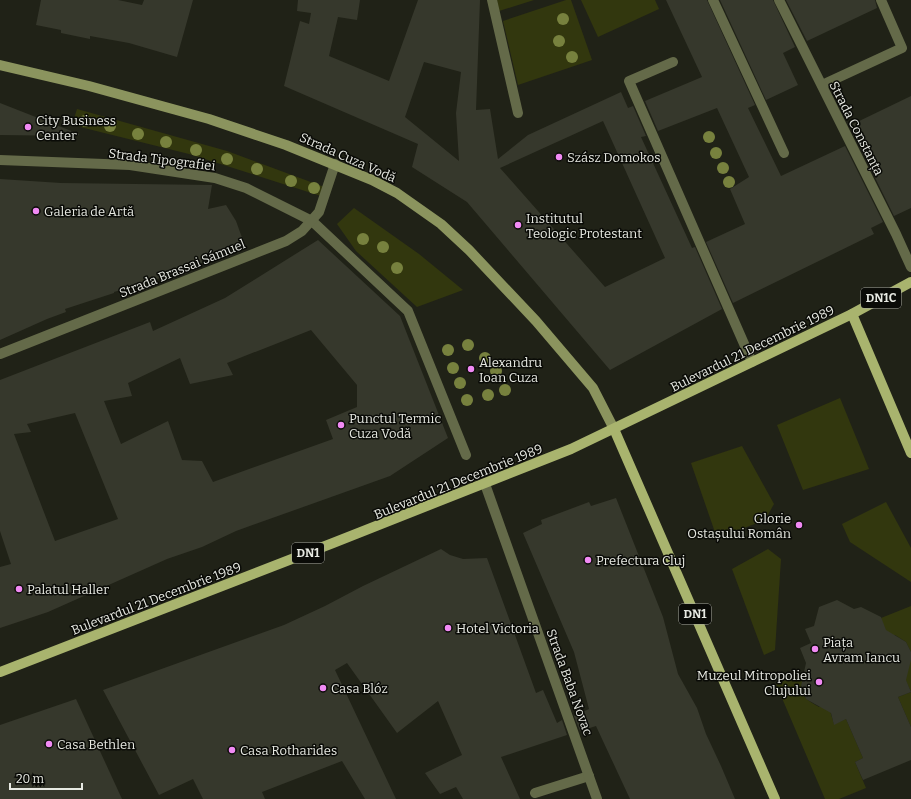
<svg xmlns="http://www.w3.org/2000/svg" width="911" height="799" font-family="Bitter,serif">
  <rect width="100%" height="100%" fill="#202217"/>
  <g fill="#32370e">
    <polygon points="497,0 534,0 499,11"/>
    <polygon points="566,0 571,0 592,60 518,85 503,21"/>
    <polygon points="581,0 655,0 659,9 598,37"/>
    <polygon points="77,109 227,151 327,188 324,197 189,154 72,125"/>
    <polygon points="354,208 419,254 463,290 417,307 356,251 337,224"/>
    <polygon points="840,398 869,469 803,490 777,425"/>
    <polygon points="742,446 774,504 765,520 717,538 691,463"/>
    <polygon points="886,502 911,548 911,582 850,542 842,524"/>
    <polygon points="768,549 781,559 775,650 764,655 732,569"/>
    <polygon points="911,606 911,652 906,642 895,635 888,638 881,618"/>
    <polygon points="911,660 911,727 898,697 911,692 902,672"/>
    <path d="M804,673C799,693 801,697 819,707L827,701L834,724L846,719L863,758L855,762L866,788L839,799H825L776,684Z"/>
  </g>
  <g fill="#36382c" fill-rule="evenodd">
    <polygon points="41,0 118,0 142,5 144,0 193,0 177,57 129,43 90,36 90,39 61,33 61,30 36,25"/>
    <path d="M298,0H360L357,20L338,17L329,56L389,81L418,0H480L476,110L490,109L498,159L528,135L621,92L628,108L633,106L646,136L641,137L692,248L695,247L722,309L610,370L467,202L412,167L418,144L284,86L300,21L309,24L311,13L297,11ZM424,62L461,72L456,113L459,161L405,117ZM603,121L665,258L605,287L500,168Z"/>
    <polygon points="666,0 707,0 755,105 748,108 781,176 845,146 883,222 871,228 874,234 733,303 706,242 745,224 730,189 749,177 717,108 658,131 645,101 702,77"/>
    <polygon points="720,0 773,0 795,47 783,53 798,85 766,100"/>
    <polygon points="786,0 875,0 877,8 807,41"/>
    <polygon points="911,96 911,208 894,216 857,141 860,139 853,124"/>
    <polygon points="0,103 79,134 78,136 0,135"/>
    <polygon points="0,179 61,183 212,185 208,209 226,205 236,221 245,246 170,275 114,292 114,293 65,309 66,312 47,319 0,340"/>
    <path d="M318,240L400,316L448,438L390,476L236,531L202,547L167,559L48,612L0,628V567L11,564L0,531V380L150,322L153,331L225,298ZM311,330L357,385V407L326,420L333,439L213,482L202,461L182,460L168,421L121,444L104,401L132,396L128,383L180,358L190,384L233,375L227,363ZM75,413L118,519L55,541L14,434L31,432L27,424Z"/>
    <polygon points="616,498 663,617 678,674 697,708 706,734 721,766 735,799 630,799 596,726 580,731 574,716 589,709 574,652 523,533 542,524 541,520 589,502 591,506"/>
    <polygon points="441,549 450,555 463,559 487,558 536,693 543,690 557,723 562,720 567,735 501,757 520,799 463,799 456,787 440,794 425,773 462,755 438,701 397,733 347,663 335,670 396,799 365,799 342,761 262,792 265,799 203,799 193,779 159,795 103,690 284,625 325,606 363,586"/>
    <polygon points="837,600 854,609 861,607 881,617 886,630 906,642 911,652 911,660 906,680 911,692 898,697 911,727 911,760 863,780 855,762 863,758 846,719 834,725 831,713 806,699 801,686 806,663 800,648 811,643 805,629 814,626 819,607"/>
    <polygon points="76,699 122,799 0,799 0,725"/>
  </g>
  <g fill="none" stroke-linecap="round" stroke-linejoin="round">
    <g stroke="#646a49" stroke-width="10">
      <polyline points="492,0 518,113"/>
      <polyline points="713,0 784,153"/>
      <polyline points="673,62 629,81 752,362"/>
      <polyline points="822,85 902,48 881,0"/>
      <polyline points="535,793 589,776"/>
    </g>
    <polyline stroke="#646a49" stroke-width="10" points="312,221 408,311 466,455"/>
    <g stroke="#646a49" stroke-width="10">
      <polyline points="0,160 130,165 215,178 246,188 312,221"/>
      <polyline points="0,354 286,241 302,231 319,212 335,164"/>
      <polyline points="485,484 597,799"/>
    </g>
    <polyline stroke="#646a49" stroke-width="10" points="779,0 896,234 911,267"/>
    <polyline stroke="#8b945e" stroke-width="10" points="0,65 89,86 209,119 286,145 372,180 397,193 441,224 469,250 536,321 593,388 614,429"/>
    <g stroke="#a9b46e" stroke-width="10">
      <polyline points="852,314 911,453"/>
      <polyline points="614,429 775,799"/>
      <polyline points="0,672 333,543 571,449 852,314 911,282"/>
    </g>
  </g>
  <g fill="#77813e">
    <circle cx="563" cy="19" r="6"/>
    <circle cx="559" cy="41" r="6"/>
    <circle cx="572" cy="57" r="6"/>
    <circle cx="85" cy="121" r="6"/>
    <circle cx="110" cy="126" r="6"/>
    <circle cx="138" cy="134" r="6"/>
    <circle cx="709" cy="137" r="6"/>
    <circle cx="166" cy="142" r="6"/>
    <circle cx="196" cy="150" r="6"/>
    <circle cx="716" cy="153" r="6"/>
    <circle cx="227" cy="159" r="6"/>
    <circle cx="723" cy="168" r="6"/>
    <circle cx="257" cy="169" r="6"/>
    <circle cx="291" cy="181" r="6"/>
    <circle cx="729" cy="182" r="6"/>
    <circle cx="314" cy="188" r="6"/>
    <circle cx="363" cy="239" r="6"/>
    <circle cx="383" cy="247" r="6"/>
    <circle cx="397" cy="268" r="6"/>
    <circle cx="468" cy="345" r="6"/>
    <circle cx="448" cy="350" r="6"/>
    <circle cx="485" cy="358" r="6"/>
    <circle cx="453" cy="368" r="6"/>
    <circle cx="496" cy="371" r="6"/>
    <circle cx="460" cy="383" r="6"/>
    <circle cx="505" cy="390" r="6"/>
    <circle cx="488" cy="395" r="6"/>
    <circle cx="467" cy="400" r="6"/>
  </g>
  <g fill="#f18af4" stroke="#0a0b07" stroke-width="1.5">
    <circle cx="28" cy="127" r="4"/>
    <circle cx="559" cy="157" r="4"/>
    <circle cx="36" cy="211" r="4"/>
    <circle cx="518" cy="225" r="4"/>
    <circle cx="471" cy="369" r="4"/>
    <circle cx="341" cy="425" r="4"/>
    <circle cx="799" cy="525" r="4"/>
    <circle cx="588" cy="560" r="4"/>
    <circle cx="19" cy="589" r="4"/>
    <circle cx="448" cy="628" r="4"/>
    <circle cx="815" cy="649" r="4"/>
    <circle cx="819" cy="682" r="4"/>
    <circle cx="323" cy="688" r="4"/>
    <circle cx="49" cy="744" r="4"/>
    <circle cx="232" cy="750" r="4"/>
  </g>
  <g text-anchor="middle" stroke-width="3" stroke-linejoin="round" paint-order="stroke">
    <g fill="#0a0b07" stroke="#a5a6a0" stroke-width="1">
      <rect x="861" y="288" width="40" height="20" rx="3"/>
      <rect x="292" y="543" width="32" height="20" rx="3"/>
      <rect x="679" y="604" width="32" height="20" rx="3"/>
    </g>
    <g font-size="12" font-weight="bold" fill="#e7e9e2">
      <text x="881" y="302">DN1C</text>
      <text x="308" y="557">DN1</text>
      <text x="695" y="618">DN1</text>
    </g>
    <g font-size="13" fill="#e7e9e2" stroke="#0a0b07" text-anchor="start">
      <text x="36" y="125">City Business<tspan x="36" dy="15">Center</tspan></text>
      <text x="567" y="162">Szász Domokos</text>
      <text x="44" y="216">Galeria de Artă</text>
      <text x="526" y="223">Institutul<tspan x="526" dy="15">Teologic Protestant</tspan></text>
      <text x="479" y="367">Alexandru<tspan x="479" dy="15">Ioan Cuza</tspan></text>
      <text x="349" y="423">Punctul Termic<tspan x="349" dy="15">Cuza Vodă</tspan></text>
      <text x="791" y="523" text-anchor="end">Glorie<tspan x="791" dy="15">Ostașului Român</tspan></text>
      <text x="596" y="565">Prefectura Cluj</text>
      <text x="27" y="594">Palatul Haller</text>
      <text x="456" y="633">Hotel Victoria</text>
      <text x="823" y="647">Piața<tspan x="823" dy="15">Avram Iancu</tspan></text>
      <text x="811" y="680" text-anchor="end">Muzeul Mitropoliei<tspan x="811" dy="15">Clujului</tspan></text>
      <text x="331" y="693">Casa Blóz</text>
      <text x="57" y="749">Casa Bethlen</text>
      <text x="240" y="755">Casa Rotharides</text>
    </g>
    <g font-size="13" fill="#e7e9e2" stroke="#0a0b07">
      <text transform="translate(857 128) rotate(63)" y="5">Strada Constanța</text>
      <text transform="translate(348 157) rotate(24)" y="5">Strada Cuza Vodă</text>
      <text transform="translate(162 159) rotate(7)" y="5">Strada Tipografiei</text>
      <text transform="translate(182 268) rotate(-22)" y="5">Strada Brassai Sámuel</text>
      <text transform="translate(752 348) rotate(-26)" y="5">Bulevardul 21 Decembrie 1989</text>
      <text transform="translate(458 481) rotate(-22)" y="5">Bulevardul 21 Decembrie 1989</text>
      <text transform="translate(156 598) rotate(-21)" y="5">Bulevardul 21 Decembrie 1989</text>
      <text transform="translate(570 682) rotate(70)" y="5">Strada Baba Novac</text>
    </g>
  </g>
  <path d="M10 783v6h72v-6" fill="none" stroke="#e7e9e2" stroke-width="2"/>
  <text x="16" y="783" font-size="12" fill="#e7e9e2" stroke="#0a0b07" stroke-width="3" paint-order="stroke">20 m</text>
</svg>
